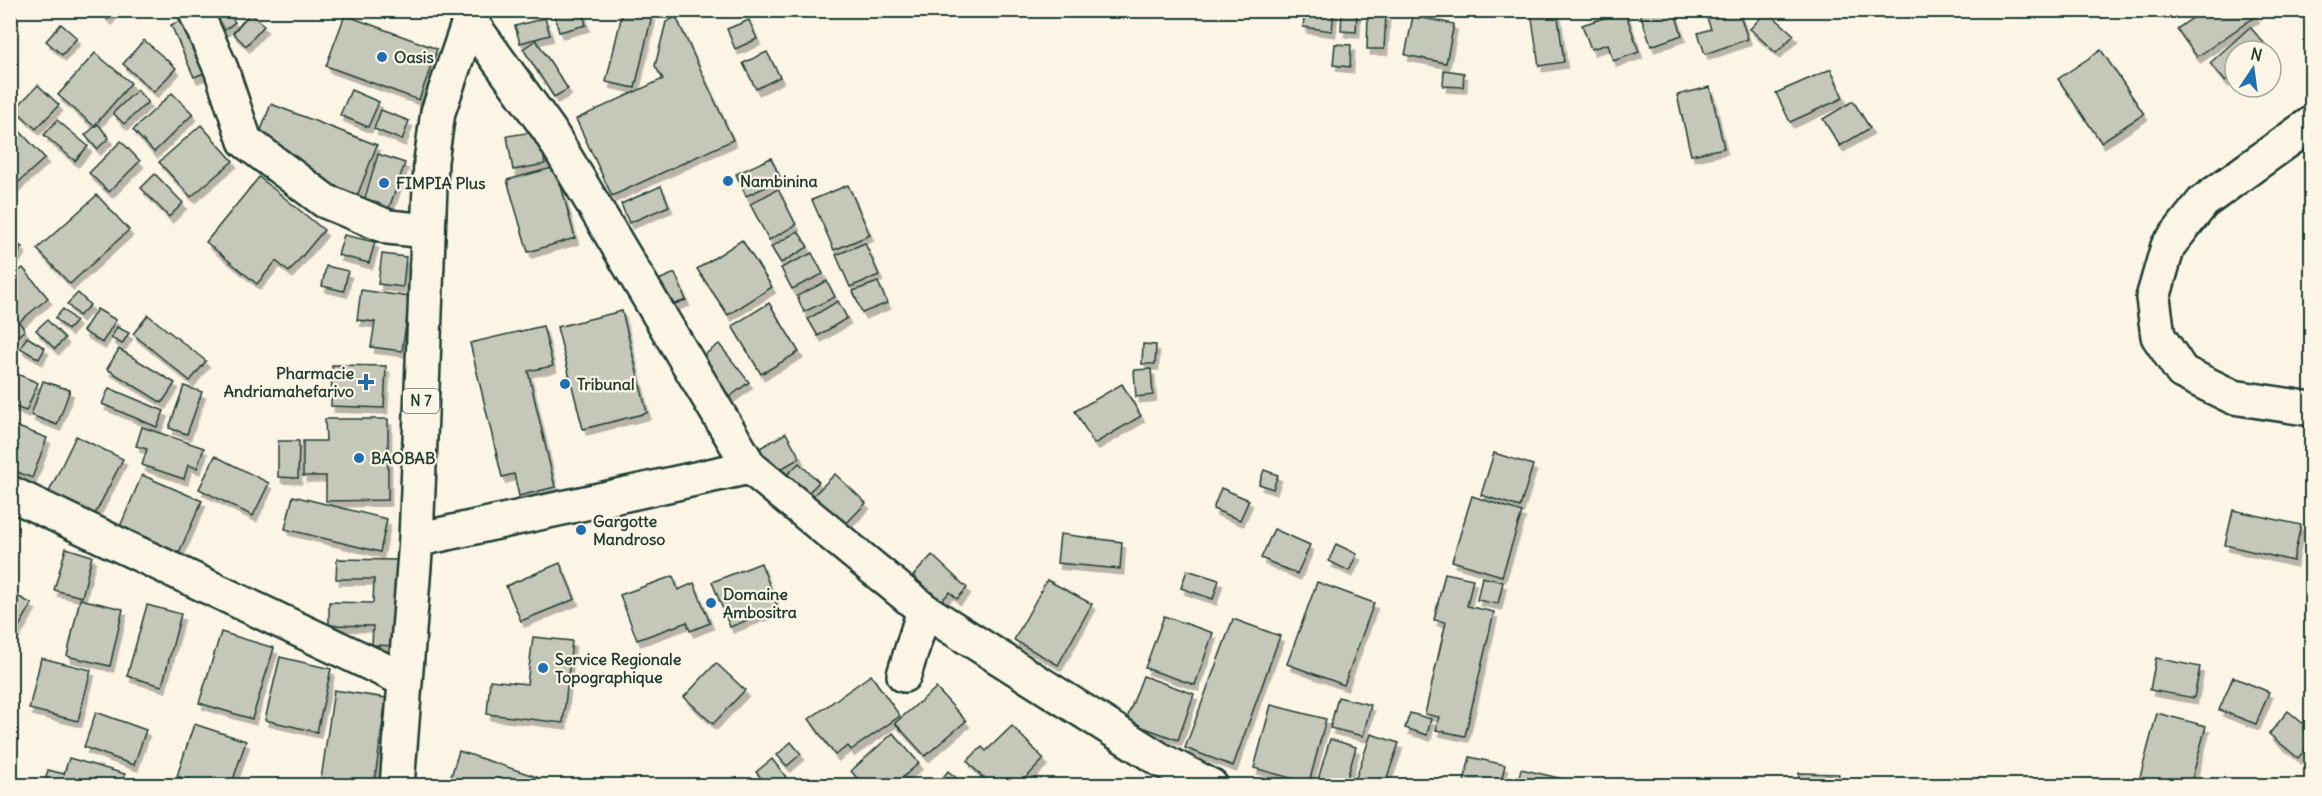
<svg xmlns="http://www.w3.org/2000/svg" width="2322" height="796" font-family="Delius,sans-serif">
  <defs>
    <filter id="shadow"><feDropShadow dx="3.5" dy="6" stdDeviation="0" flood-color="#0004"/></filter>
  </defs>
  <rect width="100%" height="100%" fill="#fcf5e5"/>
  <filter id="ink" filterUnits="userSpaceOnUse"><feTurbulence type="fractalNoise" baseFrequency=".0167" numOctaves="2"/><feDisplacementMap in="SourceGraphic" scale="12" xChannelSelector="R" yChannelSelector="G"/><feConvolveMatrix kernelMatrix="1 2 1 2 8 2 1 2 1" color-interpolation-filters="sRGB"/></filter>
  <g filter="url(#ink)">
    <g fill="#c5c7b9" stroke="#1f3d34" stroke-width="1.5" filter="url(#shadow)">
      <polygon points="99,10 115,10 108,19"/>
      <polygon points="219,10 225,10 235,22 219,34 208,19"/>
      <polygon points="564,10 582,10 586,25 559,32 554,13"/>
      <polygon points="623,10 652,15 635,88 606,82"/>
      <polygon points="1305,10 1334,10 1332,31 1303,27"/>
      <polygon points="1557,10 1564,62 1539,66 1531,12"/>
      <polygon points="1639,10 1674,10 1682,35 1651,46"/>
      <polygon points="1704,10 1738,10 1748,39 1705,54 1698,33 1711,29"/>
      <polygon points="2204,10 2252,10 2256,16 2197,57 2177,29"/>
      <polygon points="1342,11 1357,12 1356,32 1341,31"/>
      <polygon points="1625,11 1639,52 1613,61 1608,44 1591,49 1582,25"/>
      <polygon points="1767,11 1794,35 1776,53 1750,29"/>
      <polygon points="250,13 264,26 246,46 233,33"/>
      <polygon points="1368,14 1386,15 1384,49 1367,49"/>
      <polygon points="345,15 437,49 419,100 326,66"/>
      <polygon points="1413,16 1454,24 1446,63 1405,55"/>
      <polygon points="189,17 212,70 194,77 171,25"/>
      <polygon points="676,17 733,140 612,196 576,119 663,79 655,66 666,22"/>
      <polygon points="545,18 550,35 520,43 515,26"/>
      <polygon points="749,20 757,39 735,49 727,29"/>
      <polygon points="61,24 77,38 62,55 46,41"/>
      <polygon points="2250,27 2271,51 2235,51 2235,72 2225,81 2210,63"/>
      <polygon points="144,40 176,68 154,92 123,64"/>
      <polygon points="536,40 568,89 554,97 523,49"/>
      <polygon points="1335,44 1351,45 1350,67 1333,65"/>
      <polygon points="2101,50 2144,114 2101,142 2058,79"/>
      <polygon points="767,52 780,77 756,89 743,63"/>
      <polygon points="95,53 131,83 94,126 58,95"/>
      <polygon points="1831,69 1843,98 1790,122 1776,93"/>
      <polygon points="1444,70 1464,73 1463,87 1443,86"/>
      <polygon points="38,85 59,105 36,129 15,109"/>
      <polygon points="1710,87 1724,148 1691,155 1677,95"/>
      <polygon points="137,90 148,102 124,124 113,113"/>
      <polygon points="351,90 379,102 368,127 340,115"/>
      <polygon points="172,93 193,114 154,152 133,130"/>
      <polygon points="1853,101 1870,128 1840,146 1823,119"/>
      <polygon points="271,104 377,145 354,204 258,138"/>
      <polygon points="381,110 409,121 402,140 374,129"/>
      <polygon points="57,120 88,146 75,161 44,135"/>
      <polygon points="13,124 45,158 10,190 10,126"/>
      <polygon points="98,124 109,138 97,149 85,135"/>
      <polygon points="201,125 233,161 191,197 159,162"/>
      <polygon points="539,131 545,164 513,170 507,136"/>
      <polygon points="121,141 140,161 109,192 89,173"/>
      <polygon points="378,154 405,163 387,214 363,204"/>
      <polygon points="771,158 781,180 746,196 736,174"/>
      <polygon points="556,167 575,238 528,252 507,180"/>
      <polygon points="155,174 183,203 169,217 141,188"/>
      <polygon points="259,177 324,230 289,272 276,261 257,284 206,242"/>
      <polygon points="848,185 870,235 834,250 812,200"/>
      <polygon points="661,186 669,206 629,223 621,204"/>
      <polygon points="778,189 796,225 769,240 750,204"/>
      <polygon points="97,195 129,230 70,284 37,249"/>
      <polygon points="798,231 808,247 781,263 771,247"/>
      <polygon points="344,235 375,242 369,263 338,255"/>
      <polygon points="10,240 22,247 11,264 10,263"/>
      <polygon points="742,240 772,287 728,315 697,269"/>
      <polygon points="865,243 879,275 850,287 836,255"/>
      <polygon points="812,253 823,274 792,289 781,268"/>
      <polygon points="382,254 406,257 403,287 378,284"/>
      <polygon points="326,266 348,271 344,291 322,286"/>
      <polygon points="23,268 48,298 19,322 25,330 10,342 10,278"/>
      <polygon points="675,273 686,300 666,307 656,281"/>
      <polygon points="827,281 835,297 804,312 797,296"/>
      <polygon points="878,282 887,303 862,313 853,291"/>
      <polygon points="361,290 410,297 402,351 371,347 375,322 357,320"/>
      <polygon points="78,293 90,305 79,316 67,304"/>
      <polygon points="838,301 847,318 818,336 808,319"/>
      <polygon points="769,303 799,352 761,374 732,326"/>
      <polygon points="63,309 76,321 68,330 55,318"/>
      <polygon points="97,309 116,320 102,343 83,331"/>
      <polygon points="622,311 647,413 583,429 557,327"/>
      <polygon points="148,315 206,361 190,381 133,334"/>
      <polygon points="47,320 65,338 55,349 36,330"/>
      <polygon points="543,326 553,366 528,371 555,487 519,496 514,474 502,477 470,343"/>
      <polygon points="117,327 129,333 122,344 111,338"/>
      <polygon points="27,337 45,348 39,359 20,348"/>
      <polygon points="719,344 749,382 728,398 699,359"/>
      <polygon points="1143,344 1156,345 1155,364 1142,364"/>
      <polygon points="119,349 175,383 162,403 107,369"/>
      <polygon points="332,365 386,366 384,408 331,406"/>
      <polygon points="1151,369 1153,395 1136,397 1134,370"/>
      <polygon points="15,373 38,383 26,411 10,405 10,385"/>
      <polygon points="43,381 70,390 57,425 31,415"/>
      <polygon points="1122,384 1141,416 1094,444 1075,411"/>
      <polygon points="184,386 202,392 187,434 169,428"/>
      <polygon points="109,388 164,411 157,427 102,404"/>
      <polygon points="325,419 388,419 388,500 326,501 326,476 303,476 303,441 326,441"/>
      <polygon points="10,424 47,438 32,478 10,469"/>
      <polygon points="142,427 204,448 197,468 188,465 184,479 142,465 147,449 136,446"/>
      <polygon points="786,433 800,458 772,474 758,449"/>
      <polygon points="76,436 123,459 95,514 49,492"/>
      <polygon points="278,441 299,441 298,478 278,477"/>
      <polygon points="1494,453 1533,465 1520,507 1481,495"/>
      <polygon points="215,456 269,483 253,516 199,489"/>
      <polygon points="799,463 819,482 802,499 783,479"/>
      <polygon points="1264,470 1278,475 1273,489 1259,484"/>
      <polygon points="835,474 866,503 841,529 810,499"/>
      <polygon points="142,475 202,501 178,555 119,529"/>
      <polygon points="1221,488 1249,500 1240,520 1213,509"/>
      <polygon points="293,496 387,519 380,552 285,529"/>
      <polygon points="1472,496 1522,512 1502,576 1452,561"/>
      <polygon points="2233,510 2301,525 2293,561 2225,545"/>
      <polygon points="1274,529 1310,545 1297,574 1261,558"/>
      <polygon points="1060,534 1122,542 1120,569 1057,563"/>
      <polygon points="1336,544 1357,554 1349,571 1329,561"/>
      <polygon points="66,548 92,556 82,597 54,590"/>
      <polygon points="932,555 967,588 957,599 950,592 941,601 913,576"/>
      <polygon points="337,559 399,560 398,646 372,645 373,626 329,625 329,602 373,603 374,579 336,579"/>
      <polygon points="560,563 575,599 521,621 506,586"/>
      <polygon points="761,563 778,608 730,627 712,582"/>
      <polygon points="1187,570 1219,580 1213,599 1181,588"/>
      <polygon points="1445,573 1473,579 1467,606 1494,612 1465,736 1436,730 1439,717 1425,714 1446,622 1434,620"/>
      <polygon points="673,576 678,590 694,583 710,623 690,631 687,622 637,640 620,595"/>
      <polygon points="1482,577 1503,582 1498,604 1477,600"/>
      <polygon points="1047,580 1092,604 1058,665 1014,640"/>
      <polygon points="1317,582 1374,603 1344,685 1287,664"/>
      <polygon points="10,592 32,604 10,642"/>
      <polygon points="80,599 123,609 110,666 67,656"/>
      <polygon points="147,605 181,614 162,686 127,676"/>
      <polygon points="1164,616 1213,633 1195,685 1145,668"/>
      <polygon points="1233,619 1280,636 1233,766 1185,748"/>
      <polygon points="221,632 274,648 252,719 199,703"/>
      <polygon points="533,637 572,641 563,723 487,714 490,680 527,684"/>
      <polygon points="280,657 331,669 317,732 265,720"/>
      <polygon points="41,658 91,670 78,721 29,709"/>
      <polygon points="2156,658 2200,667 2194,698 2150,690"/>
      <polygon points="716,663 745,690 713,724 684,697"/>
      <polygon points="871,675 900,716 851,750 848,746 835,755 809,719"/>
      <polygon points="1143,676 1194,694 1178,740 1126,721"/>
      <polygon points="2233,677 2269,692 2256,724 2219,710"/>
      <polygon points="936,688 966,721 925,756 895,723"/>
      <polygon points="334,690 386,698 374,786 321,779"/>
      <polygon points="1338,697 1371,705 1363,736 1330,728"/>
      <polygon points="1271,705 1326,719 1309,783 1254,768"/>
      <polygon points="2288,711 2312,731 2312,742 2298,758 2269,734"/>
      <polygon points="96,712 146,730 134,765 84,747"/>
      <polygon points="1410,713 1431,719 1427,735 1405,728"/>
      <polygon points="2157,713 2206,726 2190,786 2157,786 2139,781"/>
      <polygon points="194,724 246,741 231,786 205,786 177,776"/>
      <polygon points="1012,726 1044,759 1018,786 991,786 967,761 982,747 986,751"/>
      <polygon points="893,733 919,763 893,786 864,786 851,771"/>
      <polygon points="1371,734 1399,743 1384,786 1353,786"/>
      <polygon points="1330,739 1356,747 1345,786 1316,786"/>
      <polygon points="791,742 801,754 787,766 777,755"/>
      <polygon points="459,751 537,777 534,786 448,786"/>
      <polygon points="1470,757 1505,765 1500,786 1463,786"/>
      <polygon points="69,758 125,774 122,786 44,786 48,770 64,774"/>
      <polygon points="772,759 786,777 775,786 768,786 756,772"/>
      <polygon points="1521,769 1592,786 1517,786"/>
      <polygon points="948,771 966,786 936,786"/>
      <polygon points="1799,773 1839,774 1838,786 1799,786"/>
      <polygon points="145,778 173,786 143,786"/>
    </g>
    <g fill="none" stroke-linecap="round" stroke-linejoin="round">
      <defs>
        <g id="minor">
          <polyline points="195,10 221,69 245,141 325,201 388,227 428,231"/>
          <polyline points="470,21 549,130 750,467 924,610 1159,759 1211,786"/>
          <polyline points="2312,123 2203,202 2168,246 2153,298 2158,336 2182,372 2233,397 2312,409"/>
          <polyline points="10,493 403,679"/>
          <polyline points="416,540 750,467"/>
          <polyline points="904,675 924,610"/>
        </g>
        <polyline id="major" points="397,786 416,540 431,161 438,112 473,10"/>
      </defs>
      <use href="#minor" stroke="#1f3d34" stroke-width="38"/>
      <use href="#major" stroke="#1f3d34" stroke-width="38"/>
      <use href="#minor" stroke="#fcf5e5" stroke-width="33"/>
      <use href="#major" stroke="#fcf5e5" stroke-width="33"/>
    </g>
  </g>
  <g fill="#1f6fb2" stroke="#fcf5e5" stroke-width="2">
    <circle cx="382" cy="57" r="6"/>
    <circle cx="728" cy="181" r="6"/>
    <circle cx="384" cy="183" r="6"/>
    <path d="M363 373h6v6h6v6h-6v6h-6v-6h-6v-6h6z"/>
    <circle cx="565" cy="384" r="6"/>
    <circle cx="359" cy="458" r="6"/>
    <circle cx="581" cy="530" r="6"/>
    <circle cx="711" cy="603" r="6"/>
    <circle cx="543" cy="668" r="6"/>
  </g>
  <g text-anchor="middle" stroke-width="4.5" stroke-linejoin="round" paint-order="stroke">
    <rect fill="#fcf5e5" stroke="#617469" stroke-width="1.5" x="403" y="389" width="36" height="24" rx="4.5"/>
    <g font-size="15" font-weight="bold" fill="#1f3d34">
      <text x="421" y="406">N 7</text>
    </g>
    <g font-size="16" font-weight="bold" fill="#1f3d34" stroke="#fcf5e5" text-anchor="start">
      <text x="394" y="63">Oasis</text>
      <text x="740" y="187">Nambinina</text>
      <text x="396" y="189">FIMPIA Plus</text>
      <text x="354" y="379" text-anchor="end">Pharmacie<tspan x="354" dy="18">Andriamahefarivo</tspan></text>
      <text x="577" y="390">Tribunal</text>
      <text x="371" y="464">BAOBAB</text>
      <text x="593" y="527">Gargotte<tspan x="593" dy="18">Mandroso</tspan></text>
      <text x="723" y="600">Domaine<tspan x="723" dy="18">Ambositra</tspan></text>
      <text x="555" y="665">Service Regionale<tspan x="555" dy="18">Topographique</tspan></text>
    </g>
  </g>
  <rect width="2322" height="796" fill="none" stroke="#fcf5e5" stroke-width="36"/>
  <rect x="18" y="18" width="2286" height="760" fill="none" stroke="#1f3d34" stroke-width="2" filter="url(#ink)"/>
  <g transform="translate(2253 69) rotate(13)"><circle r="28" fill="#fcf5e5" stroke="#a4ab9e" stroke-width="1.5"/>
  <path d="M0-4.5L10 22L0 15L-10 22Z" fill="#1f6fb2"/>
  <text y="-9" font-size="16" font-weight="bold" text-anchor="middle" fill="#1f3d34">N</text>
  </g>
</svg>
